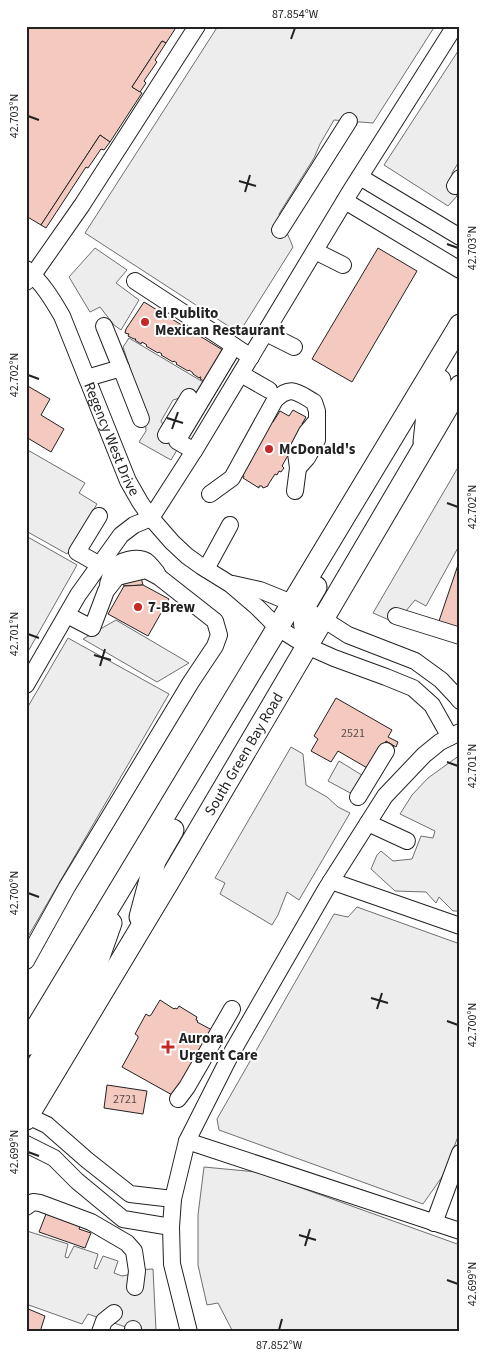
<svg xmlns="http://www.w3.org/2000/svg" width="486" height="1358" font-family="'Source Sans 3',sans-serif">
  <rect width="100%" height="100%" fill="#fff"/>
  <g fill="#ededed" stroke="#6f6f6f">
    <polygon points="218,26 435,26 373,123 334,120 320,144 314,158 279,214 293,247 239,333 85,233"/>
    <polygon points="460,48 460,160 452,173 457,196 448,206 384,165"/>
    <polygon points="95,248 127,270 116,283 139,300 121,330 114,325 100,307 90,312 69,277"/>
    <polygon points="129,338 203,382 197,393 173,400 161,421 177,450 171,460 139,442 146,431 145,413 123,347"/>
    <polygon points="26,449 85,483 79,493 97,504 67,554 26,531"/>
    <polygon points="460,464 460,544 426,606 415,600 396,623 373,613"/>
    <polygon points="26,536 77,565 26,655"/>
    <polygon points="116,620 189,663 157,682 83,639"/>
    <polygon points="68,638 169,694 26,940 26,710"/>
    <polygon points="291,747 303,754 306,785 327,797 338,807 350,813 299,900 287,892 278,915 272,925 220,894 225,883 215,878"/>
    <polygon points="460,755 460,911 453,911 439,897 436,903 426,892 395,891 371,869 377,855 381,851 393,861 412,859 421,836 433,838 435,831 400,814 412,795 428,778"/>
    <polygon points="339,761 365,777 354,795 328,781"/>
    <polygon points="357,907 460,944 460,1131 444,1174 423,1204 219,1130 217,1119 334,914 348,917"/>
    <polygon points="204,1167 257,1172 460,1245 460,1332 233,1332 218,1303 207,1305 198,1265 198,1215"/>
    <polygon points="27,1231 68,1244 65,1257 68,1258 74,1246 98,1254 94,1268 97,1269 103,1256 118,1261 114,1273 122,1276 132,1274 133,1270 153,1269 156,1331 140,1332 88,1314 82,1324 26,1304"/>
  </g>
  <g fill="#f3c9c0" stroke="#222">
    <polygon points="26,26 177,26 166,43 162,41 132,87 142,93 110,142 100,135 41,225 26,216"/>
    <polygon points="162,41 166,43 155,60 157,62 144,81 146,83 140,92 132,87"/>
    <polygon points="100,135 110,142 104,150 101,149 88,168 86,167 46,228 41,225"/>
    <polygon points="378,248 417,271 352,382 312,359"/>
    <polygon points="144,302 226,352 206,382 200,379 201,377 200,377 199,378 193,374 193,373 189,370 188,371 176,364 177,363 174,361 173,362 161,355 162,354 159,352 158,353 146,346 147,345 142,342 141,344 135,340 136,339 134,339 128,336 129,334 125,333 126,329"/>
    <polygon points="26,385 50,399 41,415 64,429 51,452 26,437"/>
    <polygon points="293,410 306,417 302,424 303,424 289,449 291,450 282,466 284,468 281,472 279,471 277,475 275,474 268,485 268,486 263,488 262,486 259,486 259,488 243,478 244,476 242,475 251,461 249,459 266,418 273,422 280,411 289,416"/>
    <polygon points="460,559 460,628 439,621"/>
    <polygon points="137,562 143,585 124,586 119,567"/>
    <polygon points="143,585 169,599 148,636 108,614 124,586"/>
    <polygon points="336,698 392,730 388,737 398,742 396,747 386,741 369,769 338,751 331,762 311,751 318,739 314,736"/>
    <polygon points="160,1000 174,1009 175,1008 177,1009 179,1006 197,1017 196,1020 198,1021 197,1022 212,1030 174,1096 122,1067 138,1038 138,1036 135,1034 146,1014 149,1016 151,1015"/>
    <polygon points="107,1085 147,1091 143,1114 104,1108"/>
    <polygon points="46,1214 80,1226 79,1229 91,1233 85,1248 39,1232"/>
    <polygon points="26,1308 45,1316 40,1332 26,1332"/>
  </g>
  <g fill="none" stroke-linecap="round" stroke-linejoin="round">
    <defs>
      <g id="minor">
        <polyline points="360,177 460,237"/>
        <polyline points="455,186 460,178"/>
        <polyline points="345,201 460,270"/>
        <polyline points="280,230 349,121"/>
        <polyline points="315,251 343,265"/>
        <path id="s1" d="M26,269C42,282 52,299 62,316L128,481L140,502L151,518L172,542L187,556L201,566L230,584L257,607L278,628L307,646L334,658L386,677L413,688L432,705L450,737"/>
        <polyline points="135,281 251,357"/>
        <polyline points="26,282 33,275 82,205 197,26"/>
        <polyline points="266,333 294,347"/>
        <polyline points="121,368 141,419"/>
        <polyline points="241,374 269,390"/>
        <polyline points="87,378 121,368 104,326"/>
        <polyline points="166,435 189,397"/>
        <polyline points="194,451 177,441 234,346"/>
        <polyline points="298,468 307,458 317,440 317,420"/>
        <path d="M210,494L232,478L275,400C291,384 298,393 314,402L317,411V420L307,432L296,453L298,468L295,491"/>
        <polyline points="99,516 77,552 100,565"/>
        <polyline points="206,569 230,525"/>
        <path d="M108,584C110,579 111,573 113,569C118,560 138,556 146,561C150,564 153,568 157,573"/>
        <polyline points="233,584 260,590 292,603 323,619 348,635 415,661 441,680 456,696 460,701"/>
        <polyline points="396,616 460,636"/>
        <polyline points="26,685 78,595 121,535 134,525 151,518 194,451 350,192 455,26"/>
        <polyline points="358,797 386,751"/>
        <polyline points="368,823 407,841"/>
        <polyline points="331,881 460,926"/>
        <polyline points="26,961 67,887 191,682 215,646 219,635 215,621 159,577 146,570 117,577 106,591 92,628 67,615"/>
        <polyline points="178,1099 187,1087 232,1009"/>
        <polyline points="26,1115 47,1125 87,1160 130,1194 173,1199"/>
        <polyline points="187,1141 460,1231"/>
        <polyline points="26,1144 54,1158 77,1181 123,1219 171,1227"/>
        <polyline points="26,1207 33,1202 40,1203 91,1222 127,1243 134,1251 137,1271 135,1287"/>
        <polyline points="434,1223 460,1153"/>
        <polyline points="133,1329 133,1332"/>
        <polyline points="100,1332 104,1321 114,1313"/>
        <polyline points="189,1332 172,1264 171,1227 173,1199 187,1141 231,1054 326,889 385,796 424,755 440,742 460,732"/>
      </g>
      <g id="major">
        <polyline points="424,442 428,405 440,380"/>
        <polyline points="307,646 303,609 316,587"/>
        <polyline points="140,917 155,861 173,830"/>
        <polyline points="26,1045 460,325"/>
        <polyline points="26,1084 94,971 111,923"/>
        <path id="s2" d="M26,1119L169,881L460,386"/>
      </g>
    </defs>
    <use href="#minor" stroke="#222" stroke-width="18"/>
    <use href="#major" stroke="#222" stroke-width="23"/>
    <use href="#minor" stroke="#fff" stroke-width="16"/>
    <use href="#major" stroke="#fff" stroke-width="21"/>
  </g>
  <path fill="none" stroke="#222" stroke-width="2" d="M291,39L295,28M28,116L39,120M239,181L256,186M245,192L250,175M447,244L458,248M28,375L39,379M167,418L183,423M172,429L178,412M447,503L458,507M28,634L39,638M94,655L111,660M100,666L105,649M447,762L458,766M28,893L39,897M371,998L388,1003M377,1009L382,993M447,1021L458,1025M28,1152L39,1156M299,1235L316,1240M305,1246L310,1229M447,1280L458,1284M279,1330L282,1319"/>
  <g fill="#c62828" stroke="#fff" stroke-width="2">
    <circle cx="145" cy="322" r="5"/>
    <circle cx="269" cy="449" r="5"/>
    <circle cx="138" cy="607" r="5"/>
    <path d="M165.5 1039.5h5v5h5v5h-5v5h-5v-5h-5v-5h5z"/>
  </g>
  <g text-anchor="middle" stroke-width="4" stroke-linejoin="round" paint-order="stroke">
    <g font-size="12" fill="#564c4a">
      <text x="353" y="737">2521</text>
      <text x="125" y="1103">2721</text>
    </g>
    <g font-size="15" font-weight="bold" fill="#222" stroke="#fff" text-anchor="start">
      <text x="155" y="318">el Publito<tspan x="155" dy="17">Mexican Restaurant</tspan></text>
      <text x="279" y="454">McDonald's</text>
      <text x="148" y="612">7-Brew</text>
      <text x="179" y="1043">Aurora<tspan x="179" dy="17">Urgent Care</tspan></text>
    </g>
    <g font-size="15" fill="#222" stroke="#fff">
      <text dy="5" stroke="none"><textPath href="#s1" startOffset="192">Regency West Drive</textPath></text>
      <text dy="5" stroke="none"><textPath href="#s2" startOffset="425">South Green Bay Road</textPath></text>
    </g>
  </g>
  <rect width="486" height="1358" fill="none" stroke="#ffffff" stroke-width="55"/>
  <rect x="28" y="28" width="430" height="1302" fill="none" stroke="#222" stroke-width="2"/>
  <g font-size="12" text-anchor="middle" fill="#222">
    <text x="295" y="18">87.854°W</text>
    <text transform="translate(14 116) rotate(-90)" y="4">42.703°N</text>
    <text transform="translate(472 248) rotate(-90)" y="4">42.703°N</text>
    <text transform="translate(14 375) rotate(-90)" y="4">42.702°N</text>
    <text transform="translate(472 507) rotate(-90)" y="4">42.702°N</text>
    <text transform="translate(14 634) rotate(-90)" y="4">42.701°N</text>
    <text transform="translate(472 766) rotate(-90)" y="4">42.701°N</text>
    <text transform="translate(14 893) rotate(-90)" y="4">42.700°N</text>
    <text transform="translate(472 1025) rotate(-90)" y="4">42.700°N</text>
    <text transform="translate(14 1152) rotate(-90)" y="4">42.699°N</text>
    <text transform="translate(472 1284) rotate(-90)" y="4">42.699°N</text>
    <text x="279" y="1349">87.852°W</text>
  </g>
</svg>
